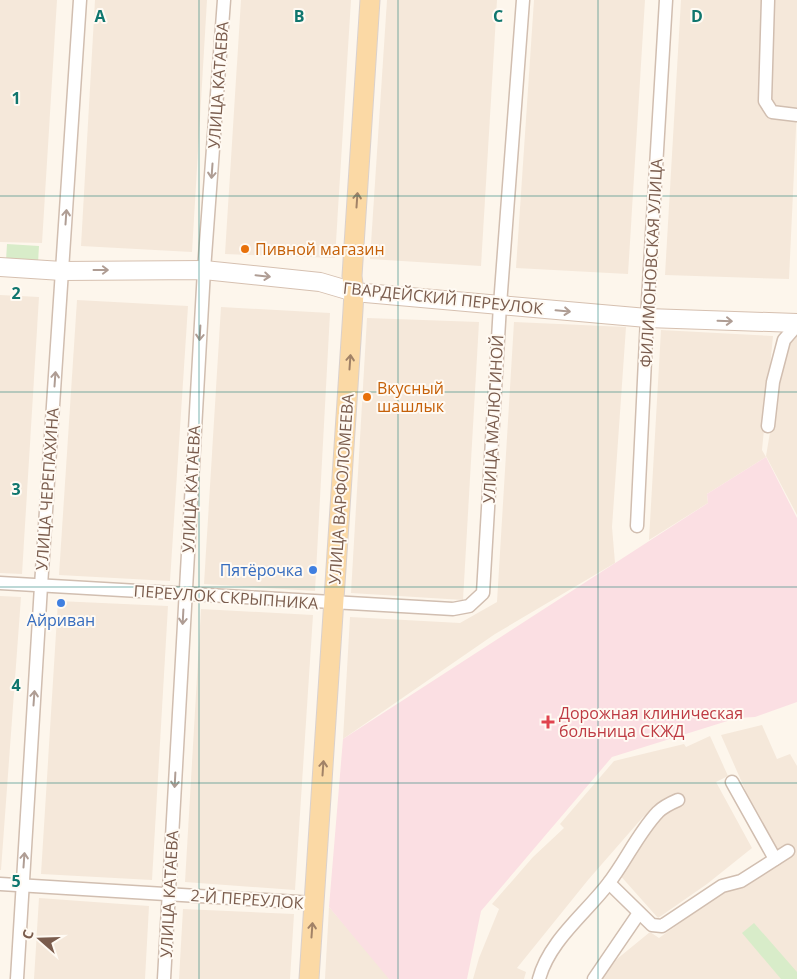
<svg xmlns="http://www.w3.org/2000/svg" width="797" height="979" font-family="'Open Sans',sans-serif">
  <rect width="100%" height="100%" fill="#fdf6ec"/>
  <g fill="#f5e8da">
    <polygon points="0,0 57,0 42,243 0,242"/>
    <polygon points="95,0 207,0 192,252 81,246"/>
    <polygon points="241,0 351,0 335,258 225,254"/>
    <polygon points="387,0 497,0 481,266 370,259"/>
    <polygon points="534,0 645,0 628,274 516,268"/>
    <polygon points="681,0 797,0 797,107 789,279 665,275"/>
    <polygon points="0,295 39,297 22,574 0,573"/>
    <polygon points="77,300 188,306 170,581 59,575"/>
    <polygon points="221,307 330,313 315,591 204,584"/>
    <polygon points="367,318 479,322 463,600 351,593"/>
    <polygon points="514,322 626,327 612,527 615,563 495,634 343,739 350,617 460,623 497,602"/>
    <polygon points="661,330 773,336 762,450 766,457 707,494 708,503 649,540"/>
    <polygon points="787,332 797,333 797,515 766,456"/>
    <polygon points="0,596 21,597 1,870 0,870"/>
    <polygon points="58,601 168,606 152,880 41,874"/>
    <polygon points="201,609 313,615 295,890 185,882"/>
    <polygon points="762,725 777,759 790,754 797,766 797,979 601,979 617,959 650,932 659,938 723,892 742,888 781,860 766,837 721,735"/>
    <polygon points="710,736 728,776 716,782 752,848 707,884 658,918 618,873 633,858 664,813 659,806 643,817 588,880 517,968 526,972 524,979 473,979 479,958 499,909 492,904 533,857 564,828 560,824 614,761 684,744 686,747"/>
    <polygon points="39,898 149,906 145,979 34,979"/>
    <polygon points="329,907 386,973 389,979 325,979"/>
    <polygon points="183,909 294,914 290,979 179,979"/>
  </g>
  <polygon fill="#fbdfe3" points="766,457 797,518 797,702 755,717 737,718 612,757 481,911 467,979 389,979 329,907 343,739 708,503 707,494"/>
  <g fill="#d8ecc9">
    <polygon points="7,244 39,246 38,263 6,261"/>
    <polygon points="754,923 797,972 797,979 781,979 742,933"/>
  </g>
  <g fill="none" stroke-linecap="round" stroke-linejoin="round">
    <defs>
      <g id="street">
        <polyline points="768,0 765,101 772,112 797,115"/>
        <polyline points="768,426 773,382 784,340 797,325"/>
        <polyline points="637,526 647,318 666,0"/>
        <polyline points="0,583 453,609 469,606 483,593 500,305 523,0"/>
        <polyline points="732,782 775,859"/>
        <polyline points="609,883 652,925 662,926 722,886 741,881 788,851"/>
        <polyline points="0,884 314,903"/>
        <polyline points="17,979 41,586 80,0"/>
        <polyline points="164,979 204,270 224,0"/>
        <path d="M539,979C549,941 585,914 608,884C626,861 638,833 658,812C663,807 671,803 678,800"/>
        <polyline points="594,979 639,913"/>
      </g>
      <polyline id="secondary" points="0,267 62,271 204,270 320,282 354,292 500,305 647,318 797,323"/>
      <polyline id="primary" points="309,979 353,310 354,292 352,276 370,0"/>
    </defs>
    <use href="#street" stroke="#d1beb0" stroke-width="15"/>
    <use href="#secondary" stroke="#d6c0b0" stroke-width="20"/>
    <use href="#primary" stroke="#dad1cd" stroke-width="21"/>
    <use href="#street" stroke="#fff" stroke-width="12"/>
    <use href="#secondary" stroke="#fff" stroke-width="18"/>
    <use href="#primary" stroke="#fbd9a5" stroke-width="19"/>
  </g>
  <defs><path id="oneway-shaft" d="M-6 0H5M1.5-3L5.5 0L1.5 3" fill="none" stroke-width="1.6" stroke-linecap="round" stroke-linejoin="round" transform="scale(1.25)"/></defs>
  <g stroke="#af9d94">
    <use href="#oneway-shaft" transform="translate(212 171) rotate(94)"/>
    <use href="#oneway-shaft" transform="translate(66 217) rotate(-86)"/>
    <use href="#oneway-shaft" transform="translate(101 270)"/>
    <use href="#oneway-shaft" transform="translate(263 276) rotate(6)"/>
    <use href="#oneway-shaft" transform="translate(563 311) rotate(5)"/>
    <use href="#oneway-shaft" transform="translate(725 321) rotate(2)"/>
    <use href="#oneway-shaft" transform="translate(200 333) rotate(93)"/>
    <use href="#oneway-shaft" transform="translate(55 379) rotate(-86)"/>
    <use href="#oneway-shaft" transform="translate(183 617) rotate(93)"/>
    <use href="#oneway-shaft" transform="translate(34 698) rotate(-86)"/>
    <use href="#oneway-shaft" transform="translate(175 780) rotate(93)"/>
    <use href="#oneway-shaft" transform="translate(24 860) rotate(-86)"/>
  </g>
  <g stroke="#a18267">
    <use href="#oneway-shaft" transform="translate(357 200) rotate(-86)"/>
    <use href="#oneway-shaft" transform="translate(350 362) rotate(-86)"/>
    <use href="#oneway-shaft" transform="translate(323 768) rotate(-86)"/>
    <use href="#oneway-shaft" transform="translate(312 930) rotate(-86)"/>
  </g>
  <path fill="none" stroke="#0f766e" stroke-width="1" stroke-opacity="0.55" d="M199,0V979M398,0V979M598,0V979M0,196H797M0,392H797M0,587H797M0,783H797"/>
  <g fill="#e8710a" stroke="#fffaf3" stroke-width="2">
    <circle cx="245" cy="249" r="5"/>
    <circle cx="367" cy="397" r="5"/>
  </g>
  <g fill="#3f7fe0" stroke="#fffaf3" stroke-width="2">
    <circle cx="313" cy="570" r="5"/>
    <circle cx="61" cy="603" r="5"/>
  </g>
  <path fill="#e0444e" stroke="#fffaf3" stroke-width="2" d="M545.5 714.5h5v5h5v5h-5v5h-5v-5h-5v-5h5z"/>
  <g text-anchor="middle" stroke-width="4" stroke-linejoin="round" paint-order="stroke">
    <g font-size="16" fill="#7a5c4d" stroke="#fffaf3">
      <text transform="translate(218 85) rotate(-86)" y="6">УЛИЦА КАТАЕВА</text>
      <text transform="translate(651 263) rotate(-87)" y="6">ФИЛИМОНОВСКАЯ УЛИЦА</text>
      <text transform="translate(443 298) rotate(6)" y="6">ГВАРДЕЙСКИЙ ПЕРЕУЛОК</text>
      <text transform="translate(493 419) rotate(-87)" y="6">УЛИЦА МАЛЮГИНОЙ</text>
      <text transform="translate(47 489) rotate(-86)" y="6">УЛИЦА ЧЕРЕПАХИНА</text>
      <text transform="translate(191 489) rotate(-87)" y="6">УЛИЦА КАТАЕВА</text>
      <text transform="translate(341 489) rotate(-86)" y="6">УЛИЦА ВАРФОЛОМЕЕВА</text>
      <text transform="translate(226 597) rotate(4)" y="6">ПЕРЕУЛОК СКРЫПНИКА</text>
      <text transform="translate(169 894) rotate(-87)" y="6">УЛИЦА КАТАЕВА</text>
      <text transform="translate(247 899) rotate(4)" y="6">2-Й ПЕРЕУЛОК</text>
    </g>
    <g font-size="16" fill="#c56008" stroke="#fffaf3" text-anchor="start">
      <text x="255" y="255">Пивной магазин</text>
      <text x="377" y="394">Вкусный<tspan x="377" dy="18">шашлык</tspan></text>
    </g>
    <g font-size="16" fill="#366cbe" stroke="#fffaf3" text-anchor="end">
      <text x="303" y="576">Пятёрочка</text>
      <text x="61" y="626" text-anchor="middle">Айриван</text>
    </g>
    <g font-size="16" fill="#be3a42" stroke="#fffaf3" text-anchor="start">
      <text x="559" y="719">Дорожная клиническая<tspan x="559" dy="18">больница СКЖД</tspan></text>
    </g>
  </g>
  <g font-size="16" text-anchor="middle" font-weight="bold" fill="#0f766e" stroke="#fffaf3" stroke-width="4" stroke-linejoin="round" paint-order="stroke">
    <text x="100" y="22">A</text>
    <text x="299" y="22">B</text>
    <text x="498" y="22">C</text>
    <text x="697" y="22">D</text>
    <text x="16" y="104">1</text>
    <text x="16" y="299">2</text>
    <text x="16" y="495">3</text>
    <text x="16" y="691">4</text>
    <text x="16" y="887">5</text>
  </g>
  <g transform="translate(40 939) rotate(290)" stroke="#fffaf3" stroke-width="4" paint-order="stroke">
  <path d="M0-4L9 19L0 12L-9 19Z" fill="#7a5c4d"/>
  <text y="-8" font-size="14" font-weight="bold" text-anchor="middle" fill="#7a5c4d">С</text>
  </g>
</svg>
